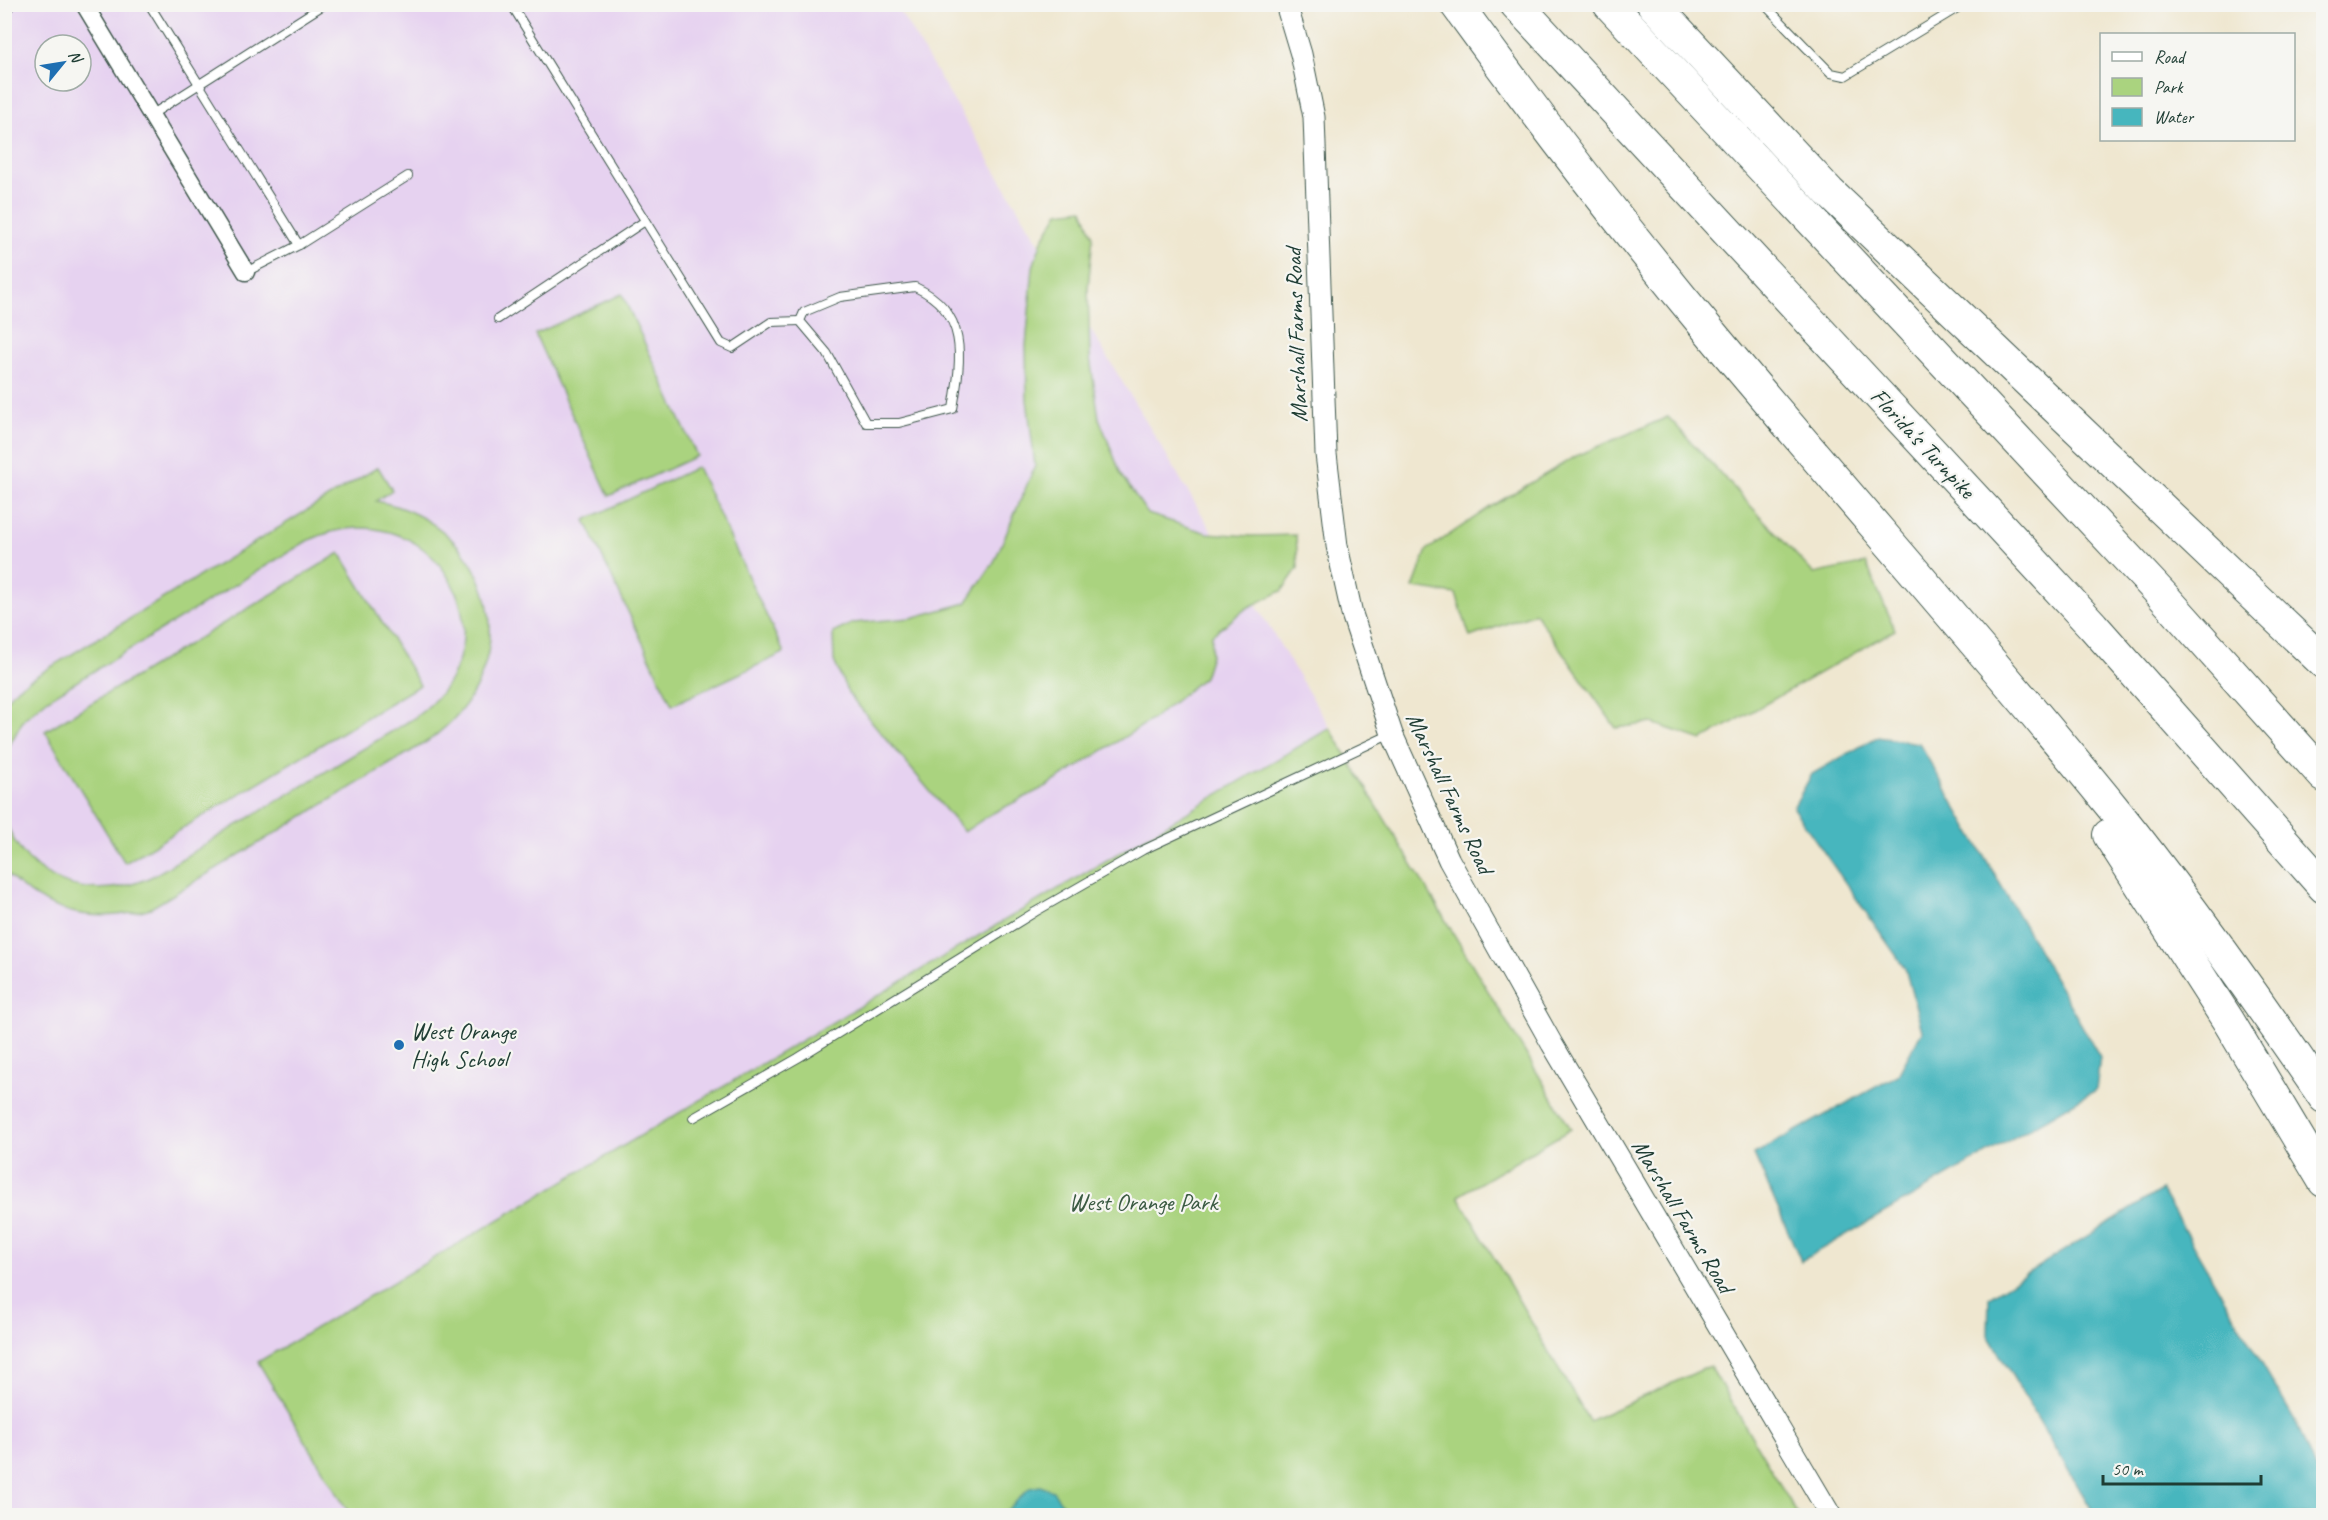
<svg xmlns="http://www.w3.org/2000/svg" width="2328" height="1520" font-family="Caveat,sans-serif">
  <rect width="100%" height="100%" fill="#f6f6f2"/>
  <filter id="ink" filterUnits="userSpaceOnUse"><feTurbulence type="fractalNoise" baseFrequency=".0167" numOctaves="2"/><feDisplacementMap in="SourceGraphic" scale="12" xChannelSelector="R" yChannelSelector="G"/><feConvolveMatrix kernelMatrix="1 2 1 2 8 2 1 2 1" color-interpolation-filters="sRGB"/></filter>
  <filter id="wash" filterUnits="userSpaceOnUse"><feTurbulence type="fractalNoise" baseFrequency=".008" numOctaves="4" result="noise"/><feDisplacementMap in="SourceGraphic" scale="24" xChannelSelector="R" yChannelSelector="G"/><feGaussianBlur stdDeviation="1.35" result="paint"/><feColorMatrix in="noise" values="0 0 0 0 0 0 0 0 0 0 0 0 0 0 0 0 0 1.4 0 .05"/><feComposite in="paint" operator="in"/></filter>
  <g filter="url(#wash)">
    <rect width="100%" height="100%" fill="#efe7d0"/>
    <path fill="#e6d2f0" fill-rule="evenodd" d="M5,5H896L1330,728L259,1362L350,1515L5,1516ZM45,45H81V81H45Z"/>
    <g fill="#aad37f" stroke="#64885a" stroke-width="1.5">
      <polygon points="1083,209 1093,236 1088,288 1090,358 1099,418 1122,477 1148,514 1207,533 1250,536 1296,535 1298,568 1282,591 1247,608 1212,635 1211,655 1204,677 1153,719 1047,786 991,814 964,832 848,693 834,661 833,633 853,623 911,618 966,603 994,562 1035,466 1027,399 1026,346 1033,267 1042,240 1059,212"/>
      <polygon points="622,294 697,456 609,496 535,334"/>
      <polygon points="1668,417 1814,574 1866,563 1895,630 1702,740 1652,723 1616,728 1535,613 1470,637 1456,594 1413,588 1427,550 1492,506 1576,456"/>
      <path d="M378,467L392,490L376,501C499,525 532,668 428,741L151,908C96,925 46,914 5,872V819C26,886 97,905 155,875L414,718C525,639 431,482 307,541L48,699L24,719L5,753V701L18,687Z"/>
      <polygon points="697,467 784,653 672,705 585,520"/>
      <polygon points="340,553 420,685 125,863 45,731"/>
      <polygon points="1330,728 1571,1129 1458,1196 1589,1421 1710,1366 1798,1515 350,1515 258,1362"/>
    </g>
    <g fill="#46b6be" stroke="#327a79" stroke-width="1.5">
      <polygon points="1877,737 1919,743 2100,1057 2096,1090 1801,1261 1754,1154 1898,1075 1922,1031 1905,968 1793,808 1812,774"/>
      <polygon points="2161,1190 2297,1424 2323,1489 2323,1515 2095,1515 1988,1335 1989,1297"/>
      <polygon points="1040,1486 1053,1491 1070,1515 1002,1515 1030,1488"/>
    </g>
  </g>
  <g filter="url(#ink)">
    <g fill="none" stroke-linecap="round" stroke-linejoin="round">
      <defs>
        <g id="service">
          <polyline points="149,4 299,245"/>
          <polyline points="511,4 721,343 732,348 771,322 800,321"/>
          <polyline points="1764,4 1831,73 1845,76 1964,4"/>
          <polyline points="151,115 325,4"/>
          <polyline points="246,272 299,245 408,176"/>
          <path d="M915,287C970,312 961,360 953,409L899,423H866L827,353L800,321L804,312L840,297Z"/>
          <polyline points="498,319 645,221"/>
          <polyline points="693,1118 798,1058 1035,912 1143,850 1391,734"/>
        </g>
        <g id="minor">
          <polyline points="84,4 246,272"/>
          <polyline points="4,5 6,4"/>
        </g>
        <polyline id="tertiary" points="1286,4 1301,54 1314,117 1326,454 1337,546 1352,614 1392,734 1449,860 1552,1044 1831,1516"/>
        <g id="motorway">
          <path d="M1456,4C1538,117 1624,229 1714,337C1846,495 1983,648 2113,808C2188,901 2257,999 2324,1097"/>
          <polyline points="1516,4 2093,626 2324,887"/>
          <polyline points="1609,4 2163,596 2324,776"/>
          <polyline points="1653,4 1829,192 2324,663"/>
          <polyline points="2109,835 2229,1022 2324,1181"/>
        </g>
      </defs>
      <use href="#service" stroke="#3e564b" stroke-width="10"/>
      <use href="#minor" stroke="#3e564b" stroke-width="19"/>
      <use href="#tertiary" stroke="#3e564b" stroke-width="23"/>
      <use href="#motorway" stroke="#3e564b" stroke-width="34"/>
      <use href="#service" stroke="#fff" stroke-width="8"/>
      <use href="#minor" stroke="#fff" stroke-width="16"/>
      <use href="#tertiary" stroke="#fff" stroke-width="21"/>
      <use href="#motorway" stroke="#fff" stroke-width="32"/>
    </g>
  </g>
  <circle fill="#1f6fb2" stroke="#f6f6f2" stroke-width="2" cx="399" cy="1045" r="6"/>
  <g text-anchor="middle" stroke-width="4.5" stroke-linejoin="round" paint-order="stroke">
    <g font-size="24" fill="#1f3d34" stroke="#f6f6f2">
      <text transform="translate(1296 335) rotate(-92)" y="8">Marshall Farms Road</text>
      <text transform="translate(1923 443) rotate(47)" y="8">Florida's Turnpike</text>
      <text transform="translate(1450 793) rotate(65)" y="8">Marshall Farms Road</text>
      <text transform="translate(1683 1216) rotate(59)" y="8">Marshall Farms Road</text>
    </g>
    <g font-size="24" fill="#1f3d34" stroke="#f6f6f2" text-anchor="start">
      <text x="411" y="1039">West Orange<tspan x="411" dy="28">High School</tspan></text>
    </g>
    <g font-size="24" fill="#3b5b43" stroke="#f6f6f2">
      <text x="1143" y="1210">West Orange Park</text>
    </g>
  </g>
  <rect width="2328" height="1520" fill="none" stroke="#f6f6f2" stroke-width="24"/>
  <rect x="2100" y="33" width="195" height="108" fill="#f6f6f2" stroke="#a0aca6" stroke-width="1.5"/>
  <rect x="2112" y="52" width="30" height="9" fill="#ffffff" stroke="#a0aca6" stroke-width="1.5"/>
  <text x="2154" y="63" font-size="18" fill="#1f3d34">Road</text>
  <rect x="2112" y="78" width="30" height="18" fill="#aad37f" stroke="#a0aca6" stroke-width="1.5"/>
  <text x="2154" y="93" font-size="18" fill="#1f3d34">Park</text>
  <rect x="2112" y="108" width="30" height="18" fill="#46b6be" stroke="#a0aca6" stroke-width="1.5"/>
  <text x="2154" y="123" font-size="18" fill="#1f3d34">Water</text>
  <g transform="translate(63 63) rotate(60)"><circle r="28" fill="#f6f6f2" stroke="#a0aca6" stroke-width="1.5"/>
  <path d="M0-4.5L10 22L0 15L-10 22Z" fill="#1f6fb2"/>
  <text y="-9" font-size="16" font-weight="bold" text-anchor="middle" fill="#1f3d34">N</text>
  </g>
  <path d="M2103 1475v9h158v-9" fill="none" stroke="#1f3d34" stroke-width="3"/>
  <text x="2112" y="1475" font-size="18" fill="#1f3d34" stroke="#f6f6f2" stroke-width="4.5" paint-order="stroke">50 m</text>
</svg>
